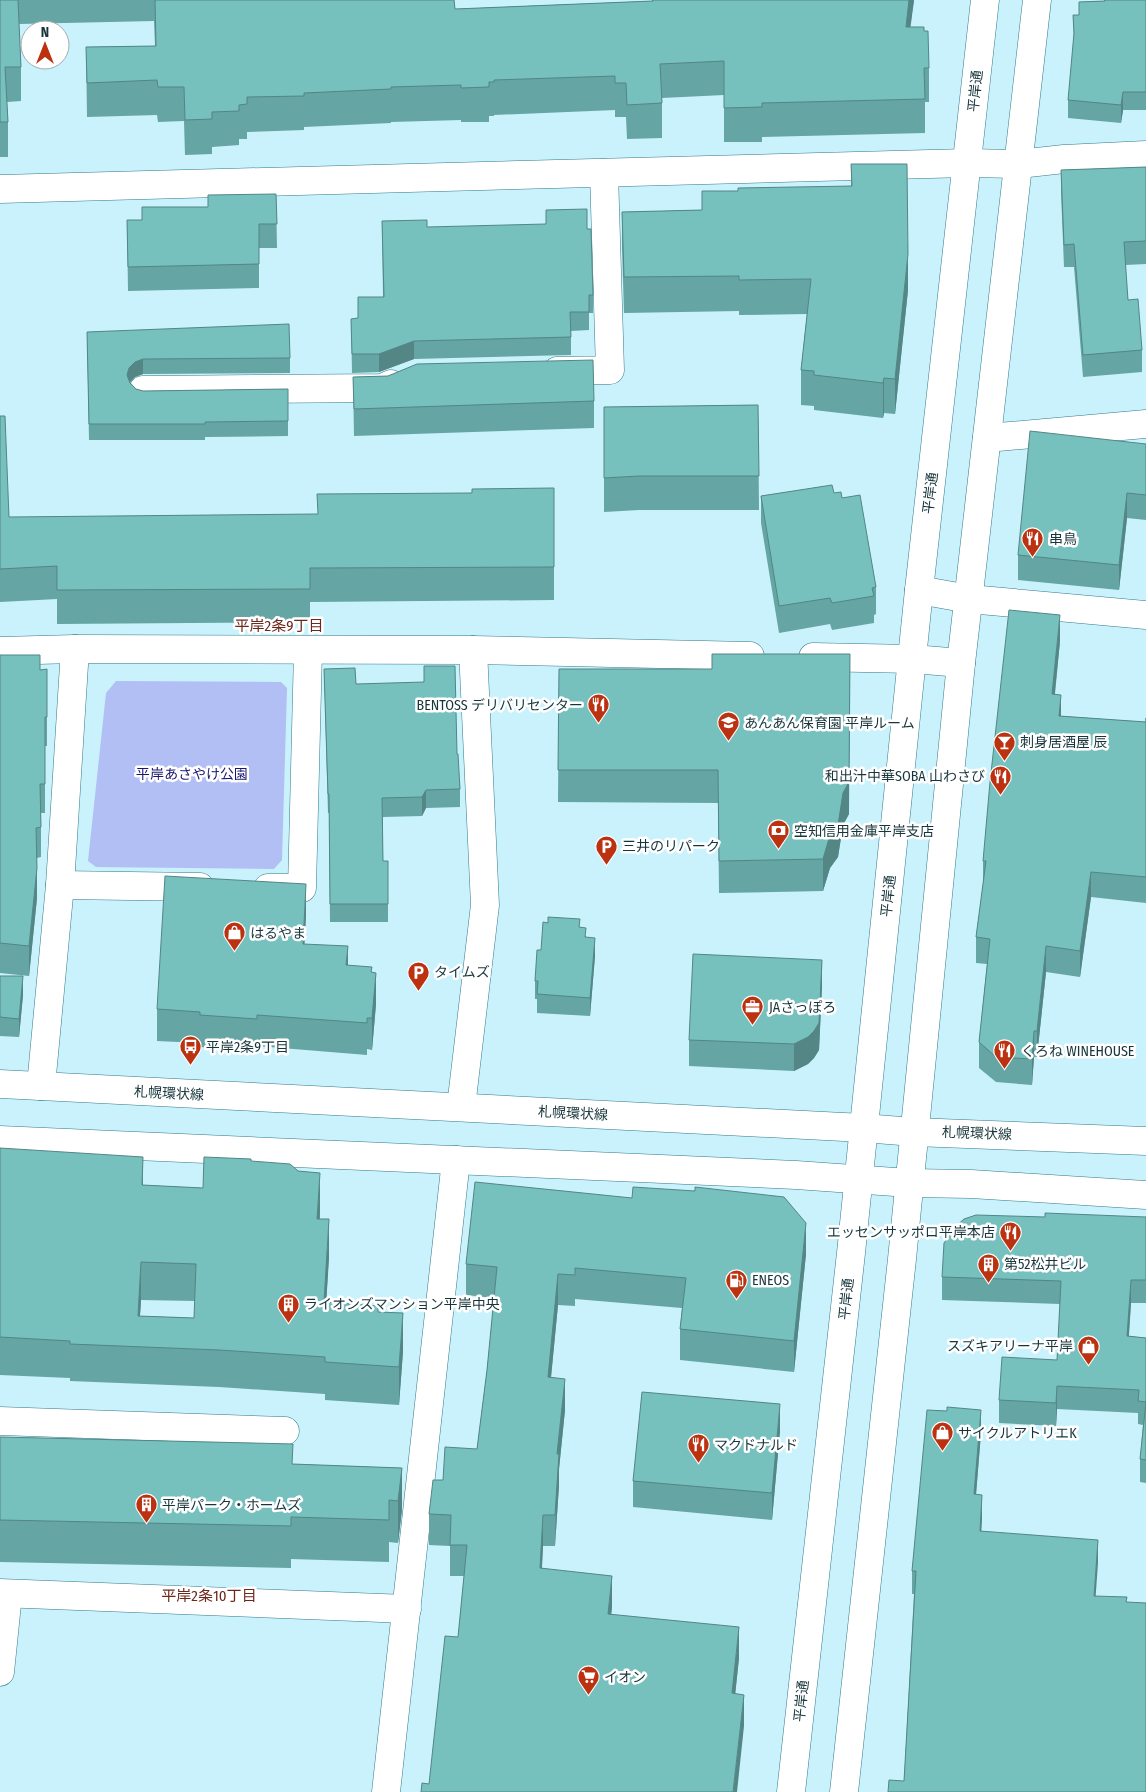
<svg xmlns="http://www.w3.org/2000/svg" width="1146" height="1792" font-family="'Fira Sans Condensed','Noto Sans JP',sans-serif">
  <rect width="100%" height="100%" fill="#c9f2fc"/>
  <polygon fill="#b1bff5" points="116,681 281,682 287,688 282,860 274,869 96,867 88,861 106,693"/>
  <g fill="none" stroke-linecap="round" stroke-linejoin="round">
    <defs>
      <g id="minor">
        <polyline points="0,189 967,163 1019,164 1064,159 1146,155"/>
        <polyline points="557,371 610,370 604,173"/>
        <polyline points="143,390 382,388 391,384"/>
        <polyline points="987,438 1146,424"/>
        <polyline points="919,590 969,599 1146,615"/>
        <polyline points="0,651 75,649 473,650 750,656"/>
        <polyline points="813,657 913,659 961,663"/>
        <polyline points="60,885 200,887"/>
        <polyline points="268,888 302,888 308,651"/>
        <polyline points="41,1086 60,885 75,649"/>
        <polyline points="461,1107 485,905 473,650"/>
        <polyline points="0,1421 285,1431"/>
        <polyline points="0,1593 407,1609"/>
        <polyline points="0,1672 8,1594"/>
        <polyline points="386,1792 456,1160"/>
      </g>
      <g id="major">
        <polyline points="0,1084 863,1128 914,1132 1146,1141"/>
        <polyline points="0,1140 796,1175 909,1183 971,1184 1146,1195"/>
      </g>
      <g id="highway">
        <polyline points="791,1792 851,1253 919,590 985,0"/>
        <polyline points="844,1792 902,1259 961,663 1037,0"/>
      </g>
    </defs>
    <use href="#minor" stroke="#337a89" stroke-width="29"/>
    <use href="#major" stroke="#337a89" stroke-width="29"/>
    <use href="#highway" stroke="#337a89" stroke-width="29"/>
    <use href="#minor" stroke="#fff" stroke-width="28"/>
    <use href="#major" stroke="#fff" stroke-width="28"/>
    <use href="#highway" stroke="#fff" stroke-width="28"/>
  </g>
  <g fill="#65a5a3" fill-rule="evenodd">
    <polygon points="0,0 454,0 455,9 652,1 652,0 914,0 910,27 924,31 929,68 929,102 925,102 925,133 762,137 762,142 724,142 724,95 662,98 662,138 627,139 626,117 615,117 615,110 494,115 494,116 489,116 489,122 461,122 461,120 391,122 391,123 304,127 304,130 247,132 247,139 239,139 239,145 212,147 212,154 185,155 184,121 158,122 157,115 87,117 86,47 155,46 154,21 19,24 21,67 21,101 7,102 8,122 8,157 0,157"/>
    <polygon points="1104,0 1146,0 1146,110 1123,110 1121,123 1068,118 1068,100 1074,39 1073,15 1079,15 1079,2 1104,1"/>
    <polygon points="851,164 908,290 895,414 884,413 883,418 814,410 814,406 801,405 801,370 807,314 739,315 739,311 624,313 622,247 622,212 702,210 738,191 851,186"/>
    <polygon points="1146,167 1146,264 1125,265 1128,300 1142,350 1142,372 1083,377 1074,267 1064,267 1061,192 1061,170"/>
    <polygon points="276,194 277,248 259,248 259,288 128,291 127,220 142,220"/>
    <polygon points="382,221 427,227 587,229 593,295 593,313 589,313 589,330 571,331 571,355 414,359 379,372 352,373 351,319 358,318 358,297 383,297"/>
    <polygon points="87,332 290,358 290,373 143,374 135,377 130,382 136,389 143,391 288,389 288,436 205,437 205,440 89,440"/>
    <polygon points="388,376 594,401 594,428 354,436 353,377"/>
    <polygon points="758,405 759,510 639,510 604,512 604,407"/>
    <polygon points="0,416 9,517 554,567 554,600 310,602 310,622 57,624 57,599 0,602"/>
    <polygon points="1146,444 1146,520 1127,518 1119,590 1018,580 1018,555"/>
    <polygon points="834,493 842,498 876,587 876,614 874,615 874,623 832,630 830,624 779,633 761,523 761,496"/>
    <polygon points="1060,641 1055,694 1061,716 1146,722 1146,718 1146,903 1091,897 1080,977 1046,972 1037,1057 1034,1057 1032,1085 996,1082 979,1068 979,1042 987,964 976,963 976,937 983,885 983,861"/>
    <polygon points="0,655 40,670 47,717 47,746 45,746 45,813 41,813 41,857 37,858 37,898 29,976 0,973"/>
    <polygon points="324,669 356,684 457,754 460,789 460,807 426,808 422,816 383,817 383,861 388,861 388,922 330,922 329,813 328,813"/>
    <polygon points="559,669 849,814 843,825 838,857 830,868 823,891 719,893 718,803 558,802"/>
    <polygon points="306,915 304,944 348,965 372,972 376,1004 372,1050 367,1049 367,1055 257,1046 257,1050 200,1047 200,1043 157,1041 157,1009"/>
    <polygon points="580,927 586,937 595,956 590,1016 537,1013 537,999 535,999 535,981 541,950"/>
    <polygon points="0,976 23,995 19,1037 0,1036"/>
    <polygon points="822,986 819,1050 814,1058 808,1064 794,1071 689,1066 689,1040"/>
    <path d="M0,1148L143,1185L203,1188L251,1161L320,1211V1219L329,1257L326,1302L378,1312L403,1351L399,1405L325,1400V1394L219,1387L70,1381V1378L0,1375ZM141,1300L195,1301L194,1318L140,1316Z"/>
    <polygon points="1045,1217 1146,1217 1146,1303 1131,1303 1129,1336 1146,1338 1146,1483 1140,1482 1140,1459 1143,1425 1138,1424 1138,1413 1057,1409 1056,1426 999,1423 999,1400 1057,1360 1060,1304 942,1300 942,1277"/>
    <polygon points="806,1254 794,1372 680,1360 680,1329 682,1308 575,1299 575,1306 558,1305 551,1377 565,1410 559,1469 559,1485 555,1546 543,1546 542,1568 612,1607 611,1614 739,1658 735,1694 744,1726 429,1784 458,1637 464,1576 450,1576 450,1546 429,1545 429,1514 443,1480 477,1449 487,1370 494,1298 466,1295 466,1264"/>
    <polygon points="780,1431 772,1520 633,1507 633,1481"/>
    <polygon points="981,1433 976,1495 982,1518 981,1531 1098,1563 904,1781 914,1594 912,1594 912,1571"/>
    <polygon points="0,1437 293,1464 402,1468 402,1510 398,1543 389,1542 389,1562 291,1559 291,1568 0,1562"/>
  </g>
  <g fill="#538685">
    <polygon points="909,0 914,0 906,62 906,27"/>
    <polygon points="1123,92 1123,110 1121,123 1121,105"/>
    <polygon points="908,254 908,290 895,414 895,379"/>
    <polygon points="414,341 414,359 379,372 379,354"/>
    <polygon points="143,359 143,374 135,377 129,383 127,375 129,368 135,362"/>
    <polygon points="884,378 884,413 883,418 883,383"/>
    <polygon points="1127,493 1127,518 1119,590 1119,565"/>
    <polygon points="1060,615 1060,641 1052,720 1052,694"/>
    <polygon points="850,654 849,814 843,825 838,857 830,868 823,891 823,859"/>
    <polygon points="1061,695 1061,721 1059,716"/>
    <polygon points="426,790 426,808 422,816 422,797"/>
    <polygon points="37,868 37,898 29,976 29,946"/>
    <polygon points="1091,872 1091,897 1080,977 1080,951"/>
    <polygon points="306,884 306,915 303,975 303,944"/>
    <polygon points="595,938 595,956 590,1016 590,998"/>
    <polygon points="348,946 348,977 346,965"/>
    <polygon points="1046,946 1046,972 1037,1057 1037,1031"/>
    <polygon points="822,960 822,986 819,1050 814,1058 808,1064 794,1071 794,1044"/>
    <polygon points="376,973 376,1004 372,1050 372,1018"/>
    <polygon points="23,976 23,995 19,1037 19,1019"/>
    <polygon points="1034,1031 1034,1057 1032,1085 1032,1059"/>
    <polygon points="143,1157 143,1194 142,1185"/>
    <polygon points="320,1173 320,1211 317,1256 317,1219"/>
    <polygon points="329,1219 329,1257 324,1340 324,1302"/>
    <polygon points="806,1223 806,1254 794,1372 794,1341"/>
    <polygon points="141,1262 141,1300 138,1346 138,1316"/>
    <polygon points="558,1274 558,1305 548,1408 548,1377"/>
    <polygon points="1131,1280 1131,1303 1127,1359 1127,1336"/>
    <polygon points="403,1313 403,1351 399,1405 399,1367"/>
    <polygon points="565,1379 565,1410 559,1469 559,1485 555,1546 557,1454"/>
    <polygon points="1057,1386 1057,1409 1056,1426 1056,1403"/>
    <polygon points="780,1404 780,1431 772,1520 772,1493"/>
    <polygon points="981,1410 981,1433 974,1518 974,1494"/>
    <polygon points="402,1468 402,1510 398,1543 398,1501"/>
    <polygon points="982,1495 982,1518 980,1554 980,1531"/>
    <polygon points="543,1515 543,1546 540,1599 540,1568"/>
    <polygon points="1098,1540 1098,1563 1094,1619 1094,1596"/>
    <polygon points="612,1576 612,1607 608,1645 608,1614"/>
    <polygon points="739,1627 739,1658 732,1725 732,1693"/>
    <polygon points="744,1695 744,1726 737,1792 733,1792"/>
  </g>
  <g fill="#76c0be" stroke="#538685" fill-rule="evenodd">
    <polygon points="0,0 18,0 21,67 5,67 8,122 0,122"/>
    <polygon points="155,0 454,0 455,9 653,1 653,0 909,0 906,27 924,27 924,31 928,31 929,68 924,68 925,99 762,103 762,107 724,108 724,61 660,64 662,103 627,105 626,83 615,83 615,76 494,80 494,82 489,82 489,87 461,88 461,85 391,87 391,89 304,93 304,96 247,97 247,104 239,105 239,111 212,112 212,119 185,120 184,87 158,87 157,80 87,83 86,47 156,46"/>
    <polygon points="1105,0 1146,0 1146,92 1123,92 1121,105 1068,100 1074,33 1073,15 1079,15 1079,2 1105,1"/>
    <polygon points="851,164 907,164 908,254 895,379 884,378 883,383 814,375 814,371 801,370 811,279 739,280 739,276 624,277 622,212 702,210 702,191 738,191 738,188 852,186"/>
    <polygon points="1146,167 1146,241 1124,242 1128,300 1138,299 1142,350 1083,355 1074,244 1064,245 1061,170"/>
    <polygon points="276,194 277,224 259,224 259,264 128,267 127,220 142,220 142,207 208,207 208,195"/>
    <polygon points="587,209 587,229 591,229 593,295 589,295 589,312 570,312 571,337 414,341 379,354 352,354 351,319 358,318 358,297 384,297 382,221 427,220 427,227 546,224 546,210"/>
    <polygon points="289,324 290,358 143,359 135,362 129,368 127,375 130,383 136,389 143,391 288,389 288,421 205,422 205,424 89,424 87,332"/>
    <polygon points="593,360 594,401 354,409 353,377 388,376 417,364"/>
    <polygon points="758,405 759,476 639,476 604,478 604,407"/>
    <polygon points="0,416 5,416 9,517 318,514 317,494 472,493 472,489 554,488 554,567 310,568 310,589 57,590 57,566 0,569"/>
    <polygon points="1030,431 1146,444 1146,495 1127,493 1119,565 1018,555"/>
    <polygon points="832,485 834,493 841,492 842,498 860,495 876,587 872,588 874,596 832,603 830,598 779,606 761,496"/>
    <polygon points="1009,610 1060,615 1052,694 1061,695 1059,716 1146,722 1146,718 1146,877 1091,872 1080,951 1046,946 1037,1031 1034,1031 1032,1059 996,1057 979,1042 990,939 976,937 986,861 983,861 990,782"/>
    <polygon points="712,654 850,654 849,782 843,793 838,825 830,835 823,859 719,861 718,770 558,770 559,669 712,669"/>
    <polygon points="0,655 40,655 40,670 47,669 47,717 45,717 45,784 40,784 41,827 36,828 37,868 29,946 0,943"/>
    <polygon points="424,666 455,666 457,754 458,754 460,789 426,790 422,797 382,798 383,861 388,861 388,904 330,904 329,794 328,794 324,669 355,668 356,684 424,682"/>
    <polygon points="165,876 306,884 303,944 348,946 346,965 372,967 371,972 376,973 372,1018 367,1018 367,1023 257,1015 257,1019 200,1015 200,1012 157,1009"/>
    <polygon points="548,917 580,919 579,927 586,928 585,937 595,938 590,998 537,994 538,981 535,981 537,950 541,950 543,922 548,923"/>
    <polygon points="693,954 822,960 819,1023 814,1031 808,1037 794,1044 689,1040"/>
    <polygon points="0,976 23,976 19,1019 0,1017"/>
    <path d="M0,1148L143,1157L142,1185L203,1188L204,1157L251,1159V1161L290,1164L298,1171L320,1173L317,1219H329L324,1302L378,1306V1312L403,1313L399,1367L325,1362V1357L219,1350L70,1344V1341L0,1337ZM141,1262L196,1264L194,1318L138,1316Z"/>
    <polygon points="475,1182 632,1198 633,1187 695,1191 695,1187 784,1197 806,1223 794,1341 680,1329 686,1278 575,1268 575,1275 558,1274 548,1377 565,1379 557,1454 559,1454 555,1515 543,1515 540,1568 612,1576 608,1614 739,1627 732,1693 744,1695 733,1792 421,1792 422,1783 429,1784 445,1636 458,1637 467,1545 450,1545 451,1515 429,1514 433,1480 443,1480 445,1447 477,1449 487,1370 497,1267 466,1264"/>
    <polygon points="1045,1213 1146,1217 1146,1280 1131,1280 1127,1336 1146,1338 1146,1460 1140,1459 1146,1402 1138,1401 1139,1390 1057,1386 1056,1403 999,1400 1002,1357 1057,1360 1061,1281 942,1277 944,1243 956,1226 964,1219 976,1215 1045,1217"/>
    <polygon points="642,1392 780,1404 772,1493 633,1481"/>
    <polygon points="947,1407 981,1410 974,1494 982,1495 980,1531 1098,1540 1094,1596 1127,1597 1126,1602 1146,1603 1146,1792 888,1792 889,1780 904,1781 916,1571 912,1571 927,1410 947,1411"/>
    <polygon points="0,1437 293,1444 292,1464 402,1468 398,1501 389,1500 389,1520 291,1517 291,1526 0,1520"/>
  </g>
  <defs>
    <symbol id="restaurant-pin" viewBox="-11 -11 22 30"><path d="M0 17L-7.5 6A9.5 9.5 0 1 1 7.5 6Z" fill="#bc3211" stroke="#fff"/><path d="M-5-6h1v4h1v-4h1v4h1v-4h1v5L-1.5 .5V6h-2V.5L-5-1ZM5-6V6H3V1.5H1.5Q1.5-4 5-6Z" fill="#fff"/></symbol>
    <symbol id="school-pin" viewBox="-11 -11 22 30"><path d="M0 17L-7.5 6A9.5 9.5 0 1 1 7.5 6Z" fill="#bc3211" stroke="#fff"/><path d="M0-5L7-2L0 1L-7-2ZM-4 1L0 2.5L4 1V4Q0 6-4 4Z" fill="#fff"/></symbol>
    <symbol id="bar-pin" viewBox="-11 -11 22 30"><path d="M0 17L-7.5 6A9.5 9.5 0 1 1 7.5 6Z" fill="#bc3211" stroke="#fff"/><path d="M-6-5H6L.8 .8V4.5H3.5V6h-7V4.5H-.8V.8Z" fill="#fff"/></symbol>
    <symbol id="bank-pin" viewBox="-11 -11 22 30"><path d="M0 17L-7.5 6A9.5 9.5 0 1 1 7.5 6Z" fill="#bc3211" stroke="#fff"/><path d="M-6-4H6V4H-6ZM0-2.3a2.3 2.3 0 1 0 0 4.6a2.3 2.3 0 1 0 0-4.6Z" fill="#fff"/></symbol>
    <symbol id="parking-pin" viewBox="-11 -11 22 30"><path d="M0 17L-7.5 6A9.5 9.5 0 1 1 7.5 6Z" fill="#bc3211" stroke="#fff"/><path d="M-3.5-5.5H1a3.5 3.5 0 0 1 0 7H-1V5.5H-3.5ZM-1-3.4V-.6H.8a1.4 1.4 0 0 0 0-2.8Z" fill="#fff"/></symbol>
    <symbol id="shop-pin" viewBox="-11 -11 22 30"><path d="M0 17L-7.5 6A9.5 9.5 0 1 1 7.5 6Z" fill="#bc3211" stroke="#fff"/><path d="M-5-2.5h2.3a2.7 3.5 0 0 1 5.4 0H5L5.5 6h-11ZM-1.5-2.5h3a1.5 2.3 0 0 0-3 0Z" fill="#fff"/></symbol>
    <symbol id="office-pin" viewBox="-11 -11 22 30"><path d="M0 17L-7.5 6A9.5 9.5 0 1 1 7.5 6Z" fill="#bc3211" stroke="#fff"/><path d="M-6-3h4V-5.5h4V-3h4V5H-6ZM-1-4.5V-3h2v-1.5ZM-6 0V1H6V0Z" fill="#fff"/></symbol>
    <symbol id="bus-pin" viewBox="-11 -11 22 30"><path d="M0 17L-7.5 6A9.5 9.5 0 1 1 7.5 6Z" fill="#bc3211" stroke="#fff"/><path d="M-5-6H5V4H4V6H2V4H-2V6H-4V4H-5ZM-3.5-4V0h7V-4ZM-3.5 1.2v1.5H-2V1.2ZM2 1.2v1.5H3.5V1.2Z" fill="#fff"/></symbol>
    <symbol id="building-pin" viewBox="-11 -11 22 30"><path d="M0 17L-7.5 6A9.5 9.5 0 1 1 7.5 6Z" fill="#bc3211" stroke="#fff"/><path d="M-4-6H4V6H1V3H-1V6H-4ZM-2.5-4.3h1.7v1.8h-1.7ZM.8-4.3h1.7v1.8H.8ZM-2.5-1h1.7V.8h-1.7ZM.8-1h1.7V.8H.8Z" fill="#fff"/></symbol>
    <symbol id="fuel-pin" viewBox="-11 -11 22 30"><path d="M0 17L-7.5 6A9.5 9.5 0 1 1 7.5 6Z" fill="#bc3211" stroke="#fff"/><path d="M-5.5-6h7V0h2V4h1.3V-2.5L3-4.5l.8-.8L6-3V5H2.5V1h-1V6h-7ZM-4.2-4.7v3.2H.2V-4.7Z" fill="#fff"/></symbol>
    <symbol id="supermarket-pin" viewBox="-11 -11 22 30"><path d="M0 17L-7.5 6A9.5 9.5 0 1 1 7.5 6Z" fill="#bc3211" stroke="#fff"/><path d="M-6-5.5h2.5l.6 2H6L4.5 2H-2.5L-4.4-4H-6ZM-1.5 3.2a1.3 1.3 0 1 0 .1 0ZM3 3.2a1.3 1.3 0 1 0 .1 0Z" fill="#fff"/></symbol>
  </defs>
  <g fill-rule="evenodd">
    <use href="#restaurant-pin" x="1020" y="526" width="25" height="34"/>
    <use href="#restaurant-pin" x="586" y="692" width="25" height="34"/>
    <use href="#school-pin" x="716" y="710" width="25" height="34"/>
    <use href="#bar-pin" x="992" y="730" width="25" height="34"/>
    <use href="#restaurant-pin" x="988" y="764" width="25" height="34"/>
    <use href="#bank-pin" x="766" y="818" width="25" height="34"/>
    <use href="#parking-pin" x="594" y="834" width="25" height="34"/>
    <use href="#shop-pin" x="222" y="920" width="25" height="34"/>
    <use href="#parking-pin" x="406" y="960" width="25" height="34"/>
    <use href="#office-pin" x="740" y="994" width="25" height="34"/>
    <use href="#bus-pin" x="178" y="1034" width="25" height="34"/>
    <use href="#restaurant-pin" x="992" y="1038" width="25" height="34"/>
    <use href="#restaurant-pin" x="998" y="1220" width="25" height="34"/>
    <use href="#building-pin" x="976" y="1252" width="25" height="34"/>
    <use href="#fuel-pin" x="724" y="1268" width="25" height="34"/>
    <use href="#building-pin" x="276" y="1292" width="25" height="34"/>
    <use href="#shop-pin" x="1076" y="1334" width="25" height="34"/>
    <use href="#shop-pin" x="930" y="1420" width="25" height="34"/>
    <use href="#restaurant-pin" x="686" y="1432" width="25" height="34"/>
    <use href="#building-pin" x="134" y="1492" width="25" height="34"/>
    <use href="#supermarket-pin" x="576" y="1664" width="25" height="34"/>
  </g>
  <g text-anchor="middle" stroke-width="5" stroke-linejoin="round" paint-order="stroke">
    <g font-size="14" fill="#17353b" stroke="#fff">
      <text transform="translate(975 91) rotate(-84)" y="5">平岸通</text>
      <text transform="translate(930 493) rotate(-83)" y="5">平岸通</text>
      <text transform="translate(888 896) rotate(-84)" y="5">平岸通</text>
      <text transform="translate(169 1093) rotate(3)" y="5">札幌環状線</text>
      <text transform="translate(573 1113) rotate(3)" y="5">札幌環状線</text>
      <text transform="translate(977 1133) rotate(2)" y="5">札幌環状線</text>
      <text transform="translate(846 1299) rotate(-84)" y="5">平岸通</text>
      <text transform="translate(801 1701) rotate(-84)" y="5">平岸通</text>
    </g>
    <g font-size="14" fill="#17353b" stroke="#fff" text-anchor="start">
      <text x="1049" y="544">串鳥</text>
      <text x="583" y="710" text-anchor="end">BENTOSS デリバリセンター</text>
      <text x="744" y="728">あんあん保育園 平岸ルーム</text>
      <text x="1020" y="747">刺身居酒屋 辰</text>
      <text x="985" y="781" text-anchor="end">和出汁中華SOBA 山わさび</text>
      <text x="794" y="836">空知信用金庫平岸支店</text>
      <text x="622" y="851">三井のリパーク</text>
      <text x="250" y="938">はるやま</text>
      <text x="434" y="977">タイムズ</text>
      <text x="769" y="1012">JAさっぽろ</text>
      <text x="206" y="1052">平岸2条9丁目</text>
      <text x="1021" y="1056">くろね WINEHOUSE</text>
      <text x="995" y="1237" text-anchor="end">エッセンサッポロ平岸本店</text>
      <text x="1004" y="1269">第52松井ビル</text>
      <text x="752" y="1285">ENEOS</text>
      <text x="304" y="1309">ライオンズマンション平岸中央</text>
      <text x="1073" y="1351" text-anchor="end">スズキアリーナ平岸</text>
      <text x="958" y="1438">サイクルアトリエK</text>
      <text x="714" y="1450">マクドナルド</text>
      <text x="162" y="1510">平岸パーク・ホームズ</text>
      <text x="604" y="1682">イオン</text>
    </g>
    <g font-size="14" fill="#1a176f" stroke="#fff">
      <text x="192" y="779">平岸あさやけ公園</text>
    </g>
    <g font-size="15" fill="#6c281a" stroke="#fff">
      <text x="279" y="631">平岸2条9丁目</text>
      <text x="209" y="1601">平岸2条10丁目</text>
    </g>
  </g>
  <g transform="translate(45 45)"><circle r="24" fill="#ffffff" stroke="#a2aeb1"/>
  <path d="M0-4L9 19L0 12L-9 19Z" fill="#bc3211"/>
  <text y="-8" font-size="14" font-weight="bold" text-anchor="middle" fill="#17353b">N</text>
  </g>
</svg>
